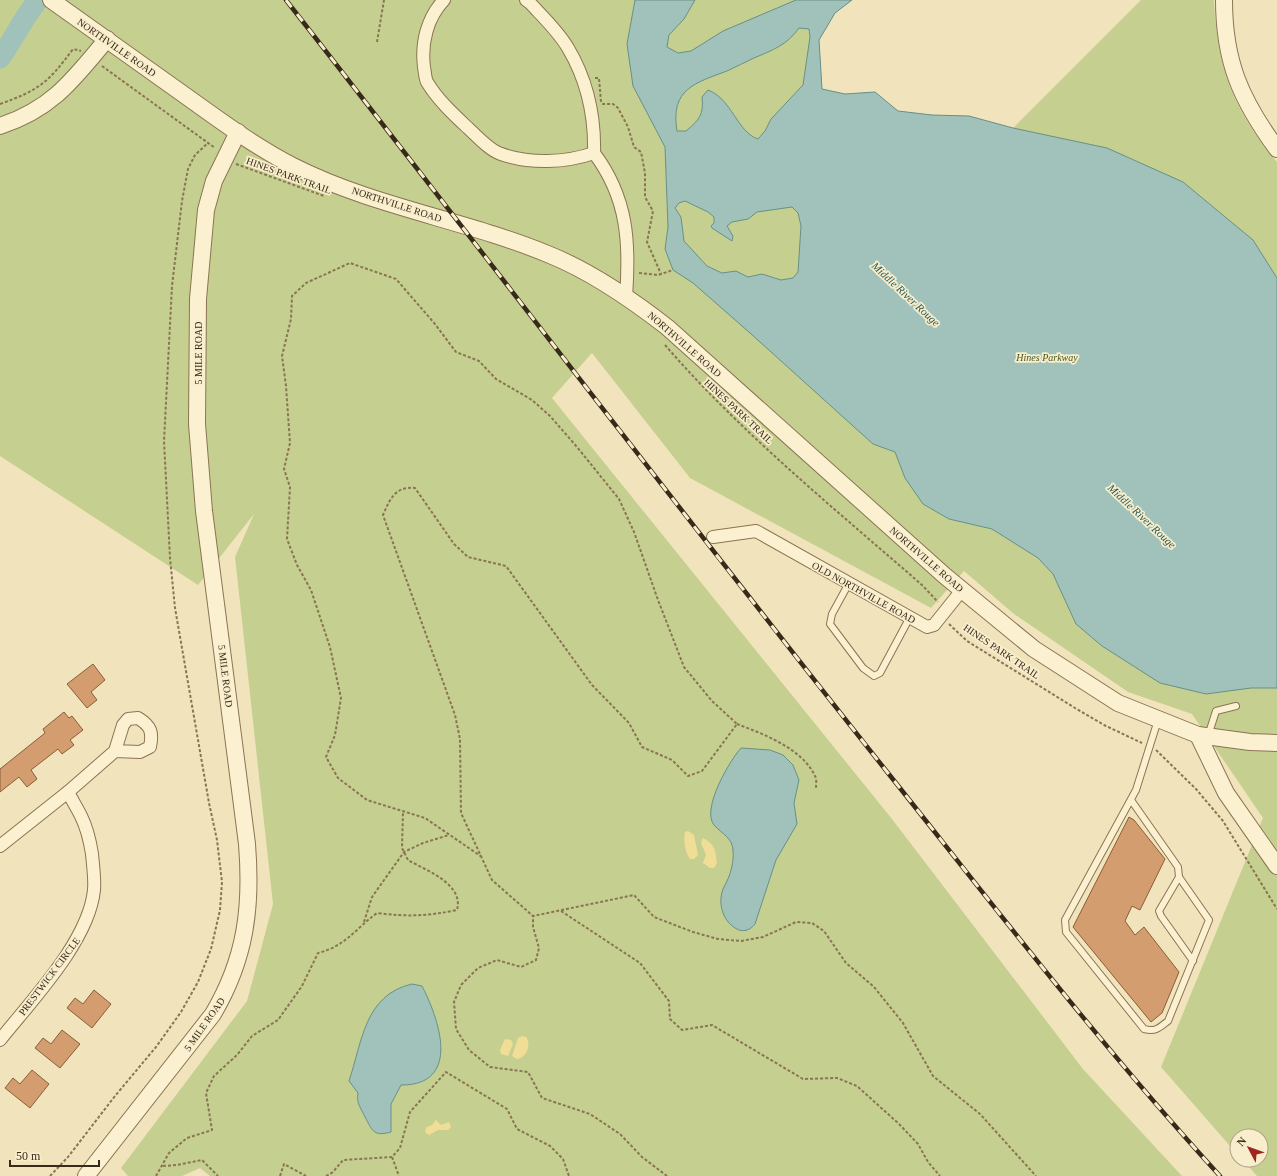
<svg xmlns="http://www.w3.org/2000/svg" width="1277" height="1176" font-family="Georgia,serif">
  <rect width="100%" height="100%" fill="#f1e4bc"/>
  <path fill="#c5d090" d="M0,0H852L835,13L819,40L822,89L845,94L875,92L898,111L932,115L969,116L1013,128L1141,0H1214C1217,67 1233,110 1277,162V1176H1257L1243,1160H1261V1136H1237V1154L1161,1067L1263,818L1192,714L1128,692L1014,614L964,571L931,608L690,478L592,353L552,398L892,819L1083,1069L1182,1176H210L200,1168L182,1176H128L121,1168L247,1001L273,904L235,557L254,514L198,585L0,456Z"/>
  <g fill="#f0dd96">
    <path d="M688,831L694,835L698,855L694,859H690C685,852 683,841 685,832Z"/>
    <path d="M703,838C716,845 715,850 717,863L714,868H710L703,863L706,855L701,843Z"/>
    <path d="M522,1036L526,1037C532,1045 526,1058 517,1059L512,1056L518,1038Z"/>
    <polygon points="505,1039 511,1040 513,1044 508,1056 501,1054 500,1050"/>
    <polygon points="436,1120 441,1125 449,1122 451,1127 448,1130 438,1130 429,1135 426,1133 425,1130 427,1127 432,1125"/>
  </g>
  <g fill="#a0c2ba" stroke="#679088" fill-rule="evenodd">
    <path d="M635,0H695L684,19L669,35L667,47L678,53L691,51L723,31L796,0H852L835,13L819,40L822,89L845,94L875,92L898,111L932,115L969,116L1013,128L1107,148L1183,182L1253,240L1277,278V688H1251L1206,694L1160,683L1102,646L1076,624L1053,574L1038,558L992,529L949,519L923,504L905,478L895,452L873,444L750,333L693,283L673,270L665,249L668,227L665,147L633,86L627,44ZM799,28L809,29L810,37L803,85L771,119L765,131L758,139C737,132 732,99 708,90L702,97C704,115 699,120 686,131H677C670,89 695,83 727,71C736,67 745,62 754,58C773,50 787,45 799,28ZM685,201L708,212L714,217V223L711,226L712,228L732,241L733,236L727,226L732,222L748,219L757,212L792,207L798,213L801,226L798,272L793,278L781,280L762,274L748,277L736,271L722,273L707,266L684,241L681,217L675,208L679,203Z"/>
    <path d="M741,748L770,750L783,755L793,765L799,780L794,803L797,824L776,860L755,924C751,929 746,932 739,930C724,924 717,905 723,889C724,886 726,884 727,881C731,873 734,860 733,851C733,838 722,834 714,825C701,809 730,760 741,748Z"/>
    <path d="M412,984L422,986C434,1009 456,1063 425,1080C418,1084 409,1085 401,1085L391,1104V1132C373,1137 372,1130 365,1117C361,1108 356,1103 358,1093L349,1081C362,1043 364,995 412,984Z"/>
  </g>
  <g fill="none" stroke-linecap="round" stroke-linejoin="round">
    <path stroke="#a0c2ba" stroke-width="21" d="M0,58C14,39 23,18 38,0"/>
  </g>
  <g fill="#d39d6f" stroke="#8b5d38">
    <polygon points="93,664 105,680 91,692 97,700 87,708 67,684"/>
    <polygon points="64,712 69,718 72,716 83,730 70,740 74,745 62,754 58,749 31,770 37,779 27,787 19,777 0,792 0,769 45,733 43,729"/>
    <polygon points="1129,817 1134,820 1165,859 1140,910 1132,906 1125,921 1135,935 1144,927 1179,972 1162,1013 1151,1022 1073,927"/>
    <polygon points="94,990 111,1004 92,1028 67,1008 75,998 83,1004"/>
    <polygon points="62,1030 80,1044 60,1068 35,1048 43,1038 51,1044"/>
    <polygon points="32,1070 49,1084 30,1108 5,1088 13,1078 20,1084"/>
  </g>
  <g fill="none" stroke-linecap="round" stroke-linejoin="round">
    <defs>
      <g id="service">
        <polyline points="849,583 832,614 830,624 863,668 874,676 880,673 910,617"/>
        <polyline points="1208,736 1216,711 1236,706"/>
        <path d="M1131,800L1178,867L1179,877L1209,920L1168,1021C1159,1028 1156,1032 1144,1029L1066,932L1065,920L1136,790L1158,720"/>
        <polyline points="1179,877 1159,911 1161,916 1193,961"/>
      </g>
      <g id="minor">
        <path d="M444,0C427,18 421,43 424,67C425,72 425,78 427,82C437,99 453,114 468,128C477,136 489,150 501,154C530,164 565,163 594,153C595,116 587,80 568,48C558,31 543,17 530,3L526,0"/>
        <path d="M594,153C628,198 630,243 626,297"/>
        <polyline points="713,537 756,531 927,627 934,625 962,590"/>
        <path d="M0,846L68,792L115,751L123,725L128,719L138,718C151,726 153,732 150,747L140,752L115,751"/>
        <path d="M0,1040C31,1001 89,941 94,890C95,879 93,865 92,854C90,841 87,828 81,816C77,808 72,800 68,792"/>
      </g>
      <g id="tertiary">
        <path d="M51,0C95,31 139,63 183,94C218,119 254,146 293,166C374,207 466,220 550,255C592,272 631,299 667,327L945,576L1034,649L1118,703L1198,735L1250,742L1277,743"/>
        <path d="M1224,0C1224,62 1241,100 1277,149"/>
        <path d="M0,126C52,109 73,80 107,39"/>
        <polyline points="1198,735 1226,793 1277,866"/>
        <path d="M86,1176L213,1014C246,958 252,907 247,844L204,511L197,424L198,299L206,210L214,181L238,132"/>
      </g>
    </defs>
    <use href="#service" stroke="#8a7454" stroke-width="8"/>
    <use href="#minor" stroke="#8a7454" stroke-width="14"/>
    <use href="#tertiary" stroke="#8a7454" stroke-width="18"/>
    <g stroke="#8a7454" stroke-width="2" stroke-dasharray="3 2" stroke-linecap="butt">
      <polyline points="377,42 384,0"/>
      <polyline points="102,66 215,148"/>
      <polyline points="595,78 599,78 601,102 603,104 613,104 618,108 628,127 634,147 641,152 645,173 645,197 653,211 647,242 661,274"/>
      <path d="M0,104C39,90 48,83 73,49L81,51"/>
      <polyline points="236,164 324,196"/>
      <polyline points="639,273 658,275 673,270"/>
      <path d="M665,345C742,434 834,508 922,585L938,602"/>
      <polyline points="949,624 967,641 1075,708 1104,725 1142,743"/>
      <path d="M737,724C763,734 802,748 815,776C817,779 816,784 816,788"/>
      <polyline points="1156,750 1196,789 1223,821 1277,909"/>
      <path d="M482,857L425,818L367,800L338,778L326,757L335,735L341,698L330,647L311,590L297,565L287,539L290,487L284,469L290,443L286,386L282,356L291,319L292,296L306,283L350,263L396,279L435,324L456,352L479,361L496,379L532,400L550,416L577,447L619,499L634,532L658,600L684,667L712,701L737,724L702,771L688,776L672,760L642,747L629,723L592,685L506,566L468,557L454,544L415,488C395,486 390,499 383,515L455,715L460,739L461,813L492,880L533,916"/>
      <polyline points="561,911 640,963 669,1001 670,1019 682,1030 712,1025 803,1079 837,1078 857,1086 899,1124 918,1144 928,1162 940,1176"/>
      <polyline points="364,922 372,897 404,852 423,843 449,835"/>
      <polyline points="392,1157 399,1176"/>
      <polyline points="163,1166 177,1165 202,1160 218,1176"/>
      <polyline points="50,1176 68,1157 115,1096 156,1047 181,1012 198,982 211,949 220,910 222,882 217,840 209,803 175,608 170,558 164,441 172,286 182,201 188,169 195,155 208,143"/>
      <path d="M156,1176L169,1153L187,1138L212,1130L206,1093L214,1076L237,1055L252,1036L278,1020L302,986L318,953C346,946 355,929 377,913C407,917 428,916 457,910C464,884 427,871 408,860L402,848L403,811"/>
      <polyline points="280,1176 284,1164 306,1176"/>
      <polyline points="326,1176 333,1172 343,1160 392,1157 400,1148 410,1112 446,1072 507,1109 517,1129 550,1146 563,1159 569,1176"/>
      <polyline points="667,1176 642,1157 620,1134 590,1114 542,1098 528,1072 490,1067 469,1050 456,1029 454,1002 461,985 478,968 497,960 521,967 536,960 539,948 533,927 533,916 634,895 654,917 693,932 718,939 741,941 763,937 796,922 812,923 824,931 846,963 874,987 903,1023 933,1076 980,1114 1036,1176"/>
    </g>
    <use href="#service" stroke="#fbf1d0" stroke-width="6"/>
    <use href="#minor" stroke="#fbf1d0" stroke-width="12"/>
    <use href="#tertiary" stroke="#fbf1d0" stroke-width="16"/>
    <defs>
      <path id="rail" d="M286,0C486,256 682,514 884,768C994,906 1101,1046 1220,1176"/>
    </defs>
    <use href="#rail" stroke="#382a1a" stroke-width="4.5"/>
    <use href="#rail" stroke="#f8eecc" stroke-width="3" stroke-dasharray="9" stroke-linecap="butt"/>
  </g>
  <g text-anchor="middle" stroke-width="3.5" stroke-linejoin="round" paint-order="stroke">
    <g font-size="10" fill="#382a1a" stroke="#f8eecc">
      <text transform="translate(117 47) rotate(35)" y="4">NORTHVILLE ROAD</text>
      <text transform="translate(289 175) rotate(20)" y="4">HINES PARK TRAIL</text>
      <text transform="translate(397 204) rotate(18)" y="4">NORTHVILLE ROAD</text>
      <text transform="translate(685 344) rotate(41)" y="4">NORTHVILLE ROAD</text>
      <text transform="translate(198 353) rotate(-90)" y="4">5 MILE ROAD</text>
      <text transform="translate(739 411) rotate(43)" y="4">HINES PARK TRAIL</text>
      <text transform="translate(927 559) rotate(41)" y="4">NORTHVILLE ROAD</text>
      <text transform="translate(864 592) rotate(29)" y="4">OLD NORTHVILLE ROAD</text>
      <text transform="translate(1002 651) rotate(34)" y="4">HINES PARK TRAIL</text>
      <text transform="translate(226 676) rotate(83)" y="4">5 MILE ROAD</text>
      <text transform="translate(49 976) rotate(-53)" y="4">PRESTWICK CIRCLE</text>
      <text transform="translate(204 1024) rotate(-55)" y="4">5 MILE ROAD</text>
    </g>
    <g font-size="10" font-style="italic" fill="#46561f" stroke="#f8eecc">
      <text x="1047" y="361">Hines Parkway</text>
    </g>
    <g font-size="11" font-style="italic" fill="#285958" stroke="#f8eecc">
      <text transform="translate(906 294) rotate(43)" y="4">Middle River Rouge</text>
      <text transform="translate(1142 516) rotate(43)" y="4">Middle River Rouge</text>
    </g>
  </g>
  <g transform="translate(1249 1148) rotate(311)"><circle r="19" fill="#f8eecc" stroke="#aba085"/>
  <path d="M0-3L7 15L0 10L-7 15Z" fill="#9e2520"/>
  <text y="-6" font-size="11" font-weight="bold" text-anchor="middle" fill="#382a1a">N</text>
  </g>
  <path d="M10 1160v6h89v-6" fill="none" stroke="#382a1a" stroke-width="2"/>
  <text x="16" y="1160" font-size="12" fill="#382a1a" stroke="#f8eecc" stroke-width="3" paint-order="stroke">50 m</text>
</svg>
